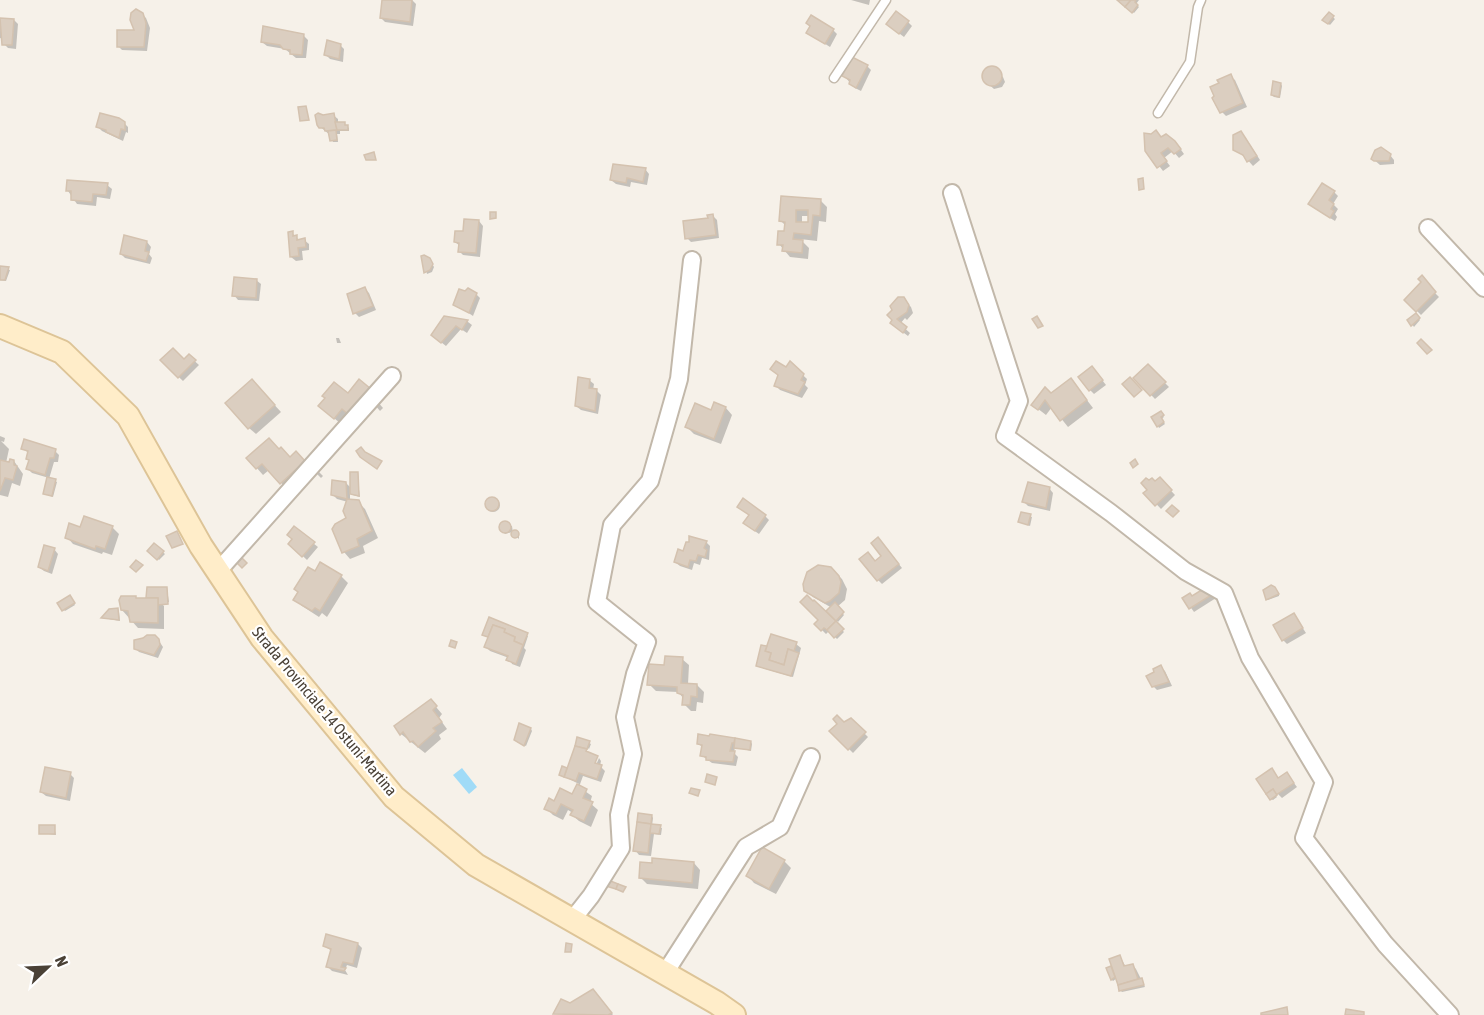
<svg xmlns="http://www.w3.org/2000/svg" width="1484" height="1015" font-family="'Asap Condensed',sans-serif">
  <rect width="100%" height="100%" fill="#f6f1e9"/>
  <polygon fill="#a0dbf7" points="462,768 477,787 469,794 453,775"/>
  <g fill="#0003" fill-rule="evenodd">
    <polygon points="383,0 412,0 416,4 413,26 385,22 381,18"/>
    <polygon points="851,0 870,0 869,5"/>
    <polygon points="1118,0 1139,0 1136,4 1139,7 1134,13"/>
    <polygon points="139,11 146,18 150,28 147,51 122,50 118,46 136,32"/>
    <polygon points="1329,14 1335,19 1330,25 1324,20"/>
    <polygon points="0,19 14,20 18,24 16,49 8,48 4,44 4,39 0,38"/>
    <polygon points="908,22 912,26 904,37 892,28"/>
    <polygon points="833,30 837,34 830,47 808,33"/>
    <polygon points="303,35 308,40 306,58 296,58 285,49 267,46 262,42"/>
    <polygon points="340,45 344,49 343,62 330,59 326,55"/>
    <polygon points="867,66 871,70 861,91 855,88 844,76"/>
    <polygon points="994,69 1003,77 1005,82 1002,87 994,89 985,81 984,75 986,70"/>
    <polygon points="1230,76 1235,80 1247,107 1226,116 1222,112 1221,84"/>
    <polygon points="1281,84 1282,86 1280,98 1274,97 1272,95"/>
    <polygon points="333,115 338,119 338,124 344,124 349,128 349,131 340,131 340,134 337,134 338,142 333,142 330,135 318,125"/>
    <polygon points="124,123 128,127 128,133 126,132 123,141 102,131 98,127"/>
    <polygon points="1245,137 1260,160 1253,166 1246,158 1234,149"/>
    <polygon points="1161,138 1179,147 1184,154 1179,158 1173,151 1164,158 1170,166 1163,171 1147,150"/>
    <polygon points="1390,155 1394,160 1394,164 1380,165 1373,159"/>
    <polygon points="645,169 649,174 647,185 631,182 630,187 616,184 611,180"/>
    <polygon points="107,185 112,189 110,199 97,197 96,206 77,204 68,191"/>
    <polygon points="1334,192 1338,196 1333,204 1338,209 1335,214 1337,217 1335,221 1314,208"/>
    <path d="M783,197L821,201L827,207L826,222L819,221L817,241L800,239L809,248L808,259L790,257L779,244L786,233V226L781,221ZM802,216H809V224H802Z"/>
    <polygon points="713,216 717,220 719,238 691,242 687,238"/>
    <polygon points="479,221 483,226 480,257 463,255 459,251 460,246 455,242"/>
    <polygon points="292,233 300,241 304,240 309,244 309,250 302,251 303,260 296,261 291,257"/>
    <polygon points="147,242 151,247 149,254 152,258 150,264 125,258 121,254"/>
    <polygon points="423,257 429,259 434,267 432,272 427,274"/>
    <polygon points="0,267 10,270 6,281 0,280"/>
    <polygon points="256,280 261,284 259,301 238,300 234,295"/>
    <polygon points="1427,285 1439,297 1421,315 1406,300"/>
    <polygon points="365,289 369,293 376,310 359,317 355,313"/>
    <polygon points="476,294 480,298 473,316 455,304"/>
    <polygon points="903,299 911,307 913,313 907,320 905,318 900,324 910,333 908,336 896,327 894,310"/>
    <polygon points="1416,315 1420,320 1414,327 1409,320"/>
    <polygon points="444,317 468,322 472,325 467,333 461,329 446,346 437,339"/>
    <polygon points="336,338 339,338 341,343 337,343"/>
    <polygon points="189,356 199,365 183,381 162,361 184,361"/>
    <polygon points="790,363 807,379 805,385 808,388 802,398 780,390 776,386"/>
    <polygon points="1148,366 1169,387 1155,399 1135,378"/>
    <polygon points="1096,372 1106,385 1094,394 1090,390"/>
    <polygon points="589,380 594,384 593,390 597,391 601,395 598,414 581,410 576,406"/>
    <polygon points="258,387 281,412 256,434 249,428"/>
    <polygon points="1077,387 1093,408 1068,427 1052,407 1046,415 1033,405 1051,395"/>
    <polygon points="370,391 341,424 327,412 348,395"/>
    <polygon points="378,402 383,408 380,411 375,405"/>
    <polygon points="715,404 726,408 732,415 721,444 694,434 687,427 712,412"/>
    <polygon points="1161,413 1164,417 1161,419 1165,424 1159,428 1158,426"/>
    <polygon points="0,436 5,438 4,442 1,441 9,449 6,463 10,464 14,461 23,474 20,486 12,483 8,497 0,495"/>
    <polygon points="23,449 55,451 59,455 58,462 54,462 49,479 57,482 53,497 45,494 49,478 32,473 28,469 30,461 29,453"/>
    <polygon points="279,451 290,459 296,453 311,468 287,489 269,470 263,475 248,458"/>
    <polygon points="317,470 323,476 321,478 315,472"/>
    <polygon points="357,474 360,497 353,495 350,492 350,501 358,502 365,509 378,538 363,546 365,553 350,559 344,552 348,518 348,502 337,499 333,495 346,483 352,489"/>
    <polygon points="1160,479 1175,495 1161,509 1146,493"/>
    <polygon points="1049,488 1053,493 1050,511 1028,506 1024,502"/>
    <circle cx="493" cy="505" r="7"/>
    <polygon points="1022,514 1032,517 1030,526 1020,522"/>
    <polygon points="750,515 765,516 769,520 759,534 749,527"/>
    <polygon points="503,523 512,526 513,533 515,532 519,536 519,539 512,532 505,534 503,531 501,529"/>
    <polygon points="112,527 119,534 112,555 103,552 102,554 73,544 67,537 81,529"/>
    <polygon points="295,529 318,547 307,560 290,544 294,539"/>
    <polygon points="706,542 710,546 709,560 702,558 700,565 694,563 692,570 680,566 675,562 684,552"/>
    <polygon points="882,543 902,568 882,584 878,580 876,562 883,556"/>
    <polygon points="154,545 165,554 159,560 149,551"/>
    <polygon points="54,549 58,554 52,574 44,571 39,567"/>
    <polygon points="835,572 842,579 847,589 845,600 837,607 844,615 838,622 828,611 832,608 813,597 806,590"/>
    <polygon points="315,573 341,576 348,583 327,617 322,613 319,617 302,606 295,599"/>
    <polygon points="167,589 169,602 161,603 164,606 164,629 138,628 122,610 135,597 138,600 148,599"/>
    <polygon points="1212,592 1216,598 1194,612 1184,598"/>
    <polygon points="1279,594 1279,596 1268,600 1267,599"/>
    <polygon points="71,598 75,605 65,611 64,610"/>
    <polygon points="814,602 844,632 837,639 829,631 826,634 816,624 820,620 813,603"/>
    <polygon points="110,610 119,612 120,621 103,618"/>
    <polygon points="1294,615 1306,633 1287,644 1283,640"/>
    <polygon points="490,619 528,636 524,648 526,650 520,667 512,664 509,658 490,651 486,647 490,638 484,635"/>
    <polygon points="772,636 796,644 801,648 793,677 759,667"/>
    <polygon points="159,641 163,647 158,658 139,652 135,648"/>
    <polygon points="682,659 689,665 688,684 697,685 704,692 703,703 697,702 696,711 691,711 684,704 684,699 678,692 656,691 649,684"/>
    <polygon points="1160,667 1165,671 1172,686 1157,690 1153,686"/>
    <polygon points="431,701 442,714 439,718 447,729 439,735 441,739 425,753 401,734"/>
    <polygon points="851,720 868,737 853,753 831,731"/>
    <polygon points="531,729 532,731 526,746 517,742"/>
    <polygon points="710,738 751,742 752,744 751,751 735,747 734,753 738,757 736,766 712,763 701,755 703,748 698,743"/>
    <polygon points="578,739 589,743 591,744 589,749 582,742 580,744 590,755 597,757 591,769 594,770 599,758 601,761 600,766 605,771 601,782 583,776 579,787 592,796 590,803 598,810 591,827 579,821 572,815 573,813 568,810 563,820 553,815 546,808 550,800 555,803 561,790 573,796 579,784 561,775 563,768 568,769"/>
    <polygon points="70,774 74,778 70,801 46,796 41,792"/>
    <polygon points="1287,774 1297,787 1282,798 1275,791 1273,792 1277,797 1273,800 1271,799 1276,775 1279,779"/>
    <polygon points="652,816 653,818 652,826 662,828 661,835 654,834 651,856 639,855 635,850"/>
    <polygon points="54,827 56,835 41,833"/>
    <polygon points="784,861 791,868 776,894 754,883 748,876"/>
    <polygon points="694,863 700,870 698,889 647,884 640,877"/>
    <polygon points="358,944 362,948 357,968 347,965 345,970 348,975 332,971 328,967 332,951 324,946"/>
    <polygon points="1120,957 1126,967 1132,965 1136,969 1145,987 1122,992 1120,990 1117,978 1113,981 1112,980 1108,969 1111,968 1115,971"/>
    <polygon points="593,991 613,1015 555,1014 570,1005"/>
  </g>
  <g fill="#dbcec0" stroke="#d4c2af" stroke-width="1.5" fill-rule="evenodd">
    <polygon points="382,0 412,0 410,22 380,18"/>
    <polygon points="1117,0 1131,0 1125,7"/>
    <polygon points="1131,0 1136,0 1135,2 1138,5 1132,13 1125,7"/>
    <polygon points="136,9 143,13 146,23 144,47 117,47 117,30 134,30 130,20 131,13"/>
    <polygon points="896,11 909,21 899,34 886,24"/>
    <polygon points="1329,12 1334,16 1328,24 1322,20"/>
    <polygon points="811,15 834,29 825,44 806,33 810,26 806,23"/>
    <polygon points="0,18 14,19 12,45 2,45"/>
    <polygon points="263,26 304,34 302,55 290,54 290,50 283,49 280,45 261,42"/>
    <polygon points="327,40 341,44 339,59 324,55"/>
    <polygon points="852,57 868,65 856,88 849,84 850,80 842,76"/>
    <circle cx="992" cy="76" r="10"/>
    <polygon points="1231,74 1243,103 1220,113 1212,98 1214,96 1210,87 1219,83 1217,80"/>
    <polygon points="1273,81 1281,83 1279,97 1271,95"/>
    <polygon points="306,106 309,120 300,121 298,107"/>
    <polygon points="100,113 119,118 125,122 125,130 121,129 119,138 106,132 106,130 96,127"/>
    <polygon points="318,113 323,115 334,113 337,130 325,131 324,128 319,128 317,125 315,115"/>
    <polygon points="335,122 345,122 345,125 348,125 348,130 337,130"/>
    <polygon points="336,130 337,140 330,141 328,131"/>
    <polygon points="1156,130 1161,137 1166,134 1175,141 1181,149 1174,154 1168,148 1161,153 1167,161 1157,168 1145,151 1144,133 1151,134"/>
    <polygon points="1241,131 1257,156 1247,162 1243,155 1233,150 1233,135"/>
    <polygon points="1381,147 1391,154 1389,161 1374,161 1371,159 1375,150"/>
    <polygon points="374,152 376,160 366,160 364,155"/>
    <polygon points="613,164 646,168 643,182 627,178 626,183 610,180"/>
    <polygon points="1143,178 1144,189 1139,190 1138,179"/>
    <polygon points="67,180 108,183 106,195 93,194 92,202 71,200 71,191 66,191"/>
    <polygon points="1322,183 1335,191 1329,200 1334,204 1331,209 1334,211 1330,218 1308,204"/>
    <path d="M781,196L821,199L820,216L813,215L811,235L794,233L793,239L803,240L802,253L782,251L783,245H777L778,231H784L785,222L779,221ZM796,210H808V222H796Z"/>
    <polygon points="490,212 496,212 496,218 490,219"/>
    <polygon points="713,214 716,235 685,239 683,221 708,218 707,215"/>
    <polygon points="464,219 479,220 476,253 458,252 459,243 454,242 455,231 463,231"/>
    <polygon points="293,231 293,236 297,235 297,240 305,238 306,247 298,248 299,256 290,257 288,232"/>
    <polygon points="124,235 147,241 145,251 149,252 146,261 120,254"/>
    <polygon points="424,255 430,258 433,264 430,270 424,273 421,256"/>
    <polygon points="0,266 9,267 5,280 0,280"/>
    <polygon points="1422,275 1436,292 1416,312 1404,300 1421,282 1418,279"/>
    <polygon points="234,277 257,279 256,298 232,296"/>
    <polygon points="365,287 373,306 353,314 347,294"/>
    <polygon points="468,288 477,293 469,313 453,305 459,289 465,291"/>
    <polygon points="898,297 904,297 909,305 907,312 897,319 907,327 903,333 890,323 892,320 887,315 892,310 890,306"/>
    <polygon points="1416,313 1420,318 1411,326 1407,320"/>
    <polygon points="444,316 468,320 462,330 456,326 441,343 431,335"/>
    <polygon points="1037,316 1043,326 1038,328 1032,319"/>
    <polygon points="1421,339 1432,350 1427,354 1417,343"/>
    <polygon points="173,348 184,359 189,354 196,360 178,378 160,360"/>
    <polygon points="776,361 786,367 790,361 804,374 801,380 805,382 798,394 774,386 778,375 770,369"/>
    <polygon points="1148,364 1166,382 1150,396 1133,378"/>
    <polygon points="1092,366 1103,380 1089,391 1078,377"/>
    <polygon points="578,377 590,379 589,388 597,389 595,411 575,406"/>
    <polygon points="1130,377 1142,390 1134,397 1122,384"/>
    <polygon points="1071,378 1087,400 1060,421 1045,400 1038,410 1031,405 1045,387 1051,393"/>
    <polygon points="252,379 275,405 248,429 225,403"/>
    <polygon points="359,379 371,389 348,414 342,409 334,419 318,406 325,398 322,396 334,382 348,393"/>
    <polygon points="714,402 726,407 714,439 685,427 695,403 711,410"/>
    <polygon points="1161,411 1164,415 1161,417 1164,422 1157,427 1151,417"/>
    <polygon points="269,438 279,449 281,447 290,457 296,451 305,461 280,484 262,464 256,469 246,458"/>
    <polygon points="24,439 56,449 54,458 50,458 45,475 26,469 29,460 26,459 28,451 21,449"/>
    <polygon points="361,447 365,452 382,461 377,469 360,457 356,451"/>
    <polygon points="10,459 14,460 14,465 17,466 13,480 5,478 0,491 0,460 9,462"/>
    <polygon points="1135,459 1138,464 1133,468 1130,463"/>
    <polygon points="350,472 358,472 359,496 350,494"/>
    <polygon points="47,477 56,479 52,496 43,494"/>
    <polygon points="1160,477 1172,490 1155,506 1143,493 1147,490 1141,483 1146,478 1149,480 1152,478 1155,481"/>
    <polygon points="332,480 346,482 347,499 331,495"/>
    <polygon points="1028,482 1050,487 1046,508 1022,502"/>
    <circle cx="492" cy="504" r="7"/>
    <polygon points="743,498 766,515 755,531 743,523 749,515 737,507"/>
    <polygon points="347,499 359,500 372,531 357,539 359,546 342,553 332,529 335,524 346,518 343,511"/>
    <polygon points="1172,505 1179,511 1173,517 1166,511"/>
    <polygon points="1021,512 1031,514 1028,525 1018,522"/>
    <polygon points="84,516 113,526 105,549 96,546 95,549 65,538 69,523 80,527"/>
    <circle cx="505" cy="527" r="6"/>
    <polygon points="294,526 315,542 302,557 288,544 292,539 287,535"/>
    <circle cx="515" cy="534" r="4"/>
    <polygon points="177,531 183,544 172,548 166,536"/>
    <polygon points="689,536 707,541 704,548 707,550 705,557 698,555 696,561 690,560 688,567 674,562 678,549 683,551 686,542 689,542"/>
    <polygon points="878,537 899,564 877,581 859,559 868,552 875,561 881,556 871,543"/>
    <polygon points="154,543 164,551 157,560 147,551"/>
    <polygon points="44,545 55,548 48,571 38,567"/>
    <polygon points="241,557 247,563 242,568 236,562"/>
    <polygon points="136,560 143,565 136,572 130,567"/>
    <polygon points="320,562 342,575 320,611 315,608 312,611 293,600 298,592 294,589 308,567 315,571"/>
    <polygon points="818,565 831,567 839,576 841,582 839,593 830,601 825,603 804,591 803,584 807,572"/>
    <polygon points="1271,585 1275,587 1279,594 1266,600 1263,590"/>
    <polygon points="1208,586 1213,594 1189,609 1182,598 1190,593 1192,596"/>
    <polygon points="147,587 167,587 168,604 158,605 158,598 146,598"/>
    <polygon points="70,595 75,603 62,611 57,603"/>
    <polygon points="807,595 813,601 814,600 836,621 827,630 824,628 821,631 814,624 818,620 800,602"/>
    <polygon points="121,596 136,596 136,598 158,598 158,623 130,622 128,611 121,610 119,600"/>
    <polygon points="835,602 844,612 836,621 826,611"/>
    <polygon points="118,608 119,620 101,618 109,609"/>
    <polygon points="1294,613 1303,628 1282,641 1273,625"/>
    <polygon points="489,617 528,633 523,645 514,641 515,637 504,632 505,629 493,625 488,637 482,635"/>
    <polygon points="836,621 844,629 834,638 827,630"/>
    <polygon points="493,625 505,629 504,632 515,637 514,641 523,645 516,664 506,660 508,656 484,647"/>
    <polygon points="771,634 797,642 794,651 788,649 784,665 769,660 771,653 765,651"/>
    <polygon points="147,635 155,635 159,639 160,645 154,655 134,649 134,640 143,638"/>
    <polygon points="451,640 457,642 455,648 449,646"/>
    <polygon points="761,645 767,646 765,651 771,653 769,660 784,665 788,649 799,653 791,676 756,666"/>
    <polygon points="665,656 683,657 681,683 697,684 697,697 691,696 690,705 682,705 683,695 677,693 677,687 647,685 649,664 664,665"/>
    <polygon points="1161,665 1169,682 1152,687 1146,676 1154,672 1153,669"/>
    <polygon points="431,699 437,706 433,710 442,722 433,728 436,731 418,747 413,741 410,742 403,732 400,735 394,726"/>
    <polygon points="837,715 844,722 851,718 866,732 848,750 829,731 837,724 833,719"/>
    <polygon points="519,723 531,728 524,746 514,740"/>
    <polygon points="698,734 709,736 710,734 735,738 734,743 732,743 730,751 735,751 733,762 706,760 706,757 700,756 702,745 697,744"/>
    <polygon points="577,737 590,741 587,749 575,746"/>
    <polygon points="735,738 751,741 750,750 734,748"/>
    <polygon points="575,746 587,749 586,751 598,756 595,763 602,765 597,779 579,773 576,781 564,777"/>
    <polygon points="562,766 567,768 564,777 559,775"/>
    <polygon points="45,767 71,772 66,798 40,792"/>
    <polygon points="1272,768 1278,778 1287,772 1294,783 1276,795 1273,789 1266,794 1256,779"/>
    <polygon points="707,774 717,777 715,785 705,782"/>
    <polygon points="577,784 587,789 583,798 593,802 584,821 570,815 573,810 561,804 556,814 544,809 549,798 554,801 560,788 572,794"/>
    <polygon points="691,788 700,790 698,796 689,793"/>
    <polygon points="1273,789 1277,795 1270,800 1266,794"/>
    <polygon points="638,813 652,815 651,824 637,822"/>
    <polygon points="637,822 651,824 648,853 633,851"/>
    <polygon points="651,824 661,825 659,834 650,833"/>
    <rect x="39" y="825" width="16" height="9"/>
    <polygon points="762,847 785,860 769,889 746,876"/>
    <polygon points="652,858 694,862 692,883 639,878 640,862 652,863"/>
    <polygon points="608,880 618,884 616,889 606,886"/>
    <polygon points="618,884 626,887 623,892 616,889"/>
    <polygon points="326,934 358,943 353,964 343,962 341,967 346,968 344,971 326,967 331,949 323,946"/>
    <polygon points="566,943 572,944 571,952 565,952"/>
    <polygon points="1120,955 1124,966 1133,964 1138,979 1118,985 1109,959"/>
    <polygon points="1111,966 1115,977 1111,980 1106,968"/>
    <polygon points="1142,978 1144,985 1119,991 1118,985"/>
    <polygon points="593,989 612,1013 608,1015 553,1014 561,999 570,1003"/>
    <polygon points="1287,1007 1288,1015 1261,1015 1261,1013"/>
    <polygon points="1346,1009 1364,1012 1364,1015 1345,1015"/>
  </g>
  <g fill="none" stroke-linecap="round" stroke-linejoin="round">
    <defs>
      <g id="lane">
        <polyline points="834,78 886,0"/>
        <polyline points="1158,113 1190,62 1198,7 1201,0"/>
      </g>
      <g id="street">
        <polyline points="952,193 1019,401 1005,436 1111,513 1185,571 1224,593 1250,658 1324,782 1304,838 1385,944 1450,1015"/>
        <polyline points="1428,228 1484,288"/>
        <polyline points="218,571 392,376"/>
        <polyline points="572,920 591,896 621,848 619,815 633,754 625,717 635,674 647,642 597,602 612,525 650,481 679,379 692,260"/>
        <polyline points="665,973 746,847 780,827 811,757"/>
      </g>
      <polyline id="secondary" points="0,326 62,352 128,416 201,546 262,638 394,797 476,865 717,1003 734,1015"/>
    </defs>
    <use href="#lane" stroke="#c2b8aa" stroke-width="11"/>
    <use href="#street" stroke="#c2b8aa" stroke-width="20"/>
    <use href="#secondary" stroke="#ddc497" stroke-width="26"/>
    <use href="#lane" stroke="#fff" stroke-width="8"/>
    <use href="#street" stroke="#fff" stroke-width="16"/>
    <use href="#secondary" stroke="#ffedc9" stroke-width="22"/>
  </g>
  <g text-anchor="middle" stroke-width="4.5" stroke-linejoin="round" paint-order="stroke">
    <g font-size="16" fill="#4a4136" stroke="#fff">
      <text transform="translate(325 711) rotate(50)" y="6">Strada Provinciale 14 Ostuni-Martina</text>
    </g>
  </g>
  <g transform="translate(48 967) rotate(67)" stroke="#ffffff" stroke-width="4.5" paint-order="stroke">
  <path d="M0-4.5L10 22L0 15L-10 22Z" fill="#4a4136"/>
  <text y="-9" font-size="16" font-weight="bold" text-anchor="middle" fill="#4a4136">N</text>
  </g>
</svg>
